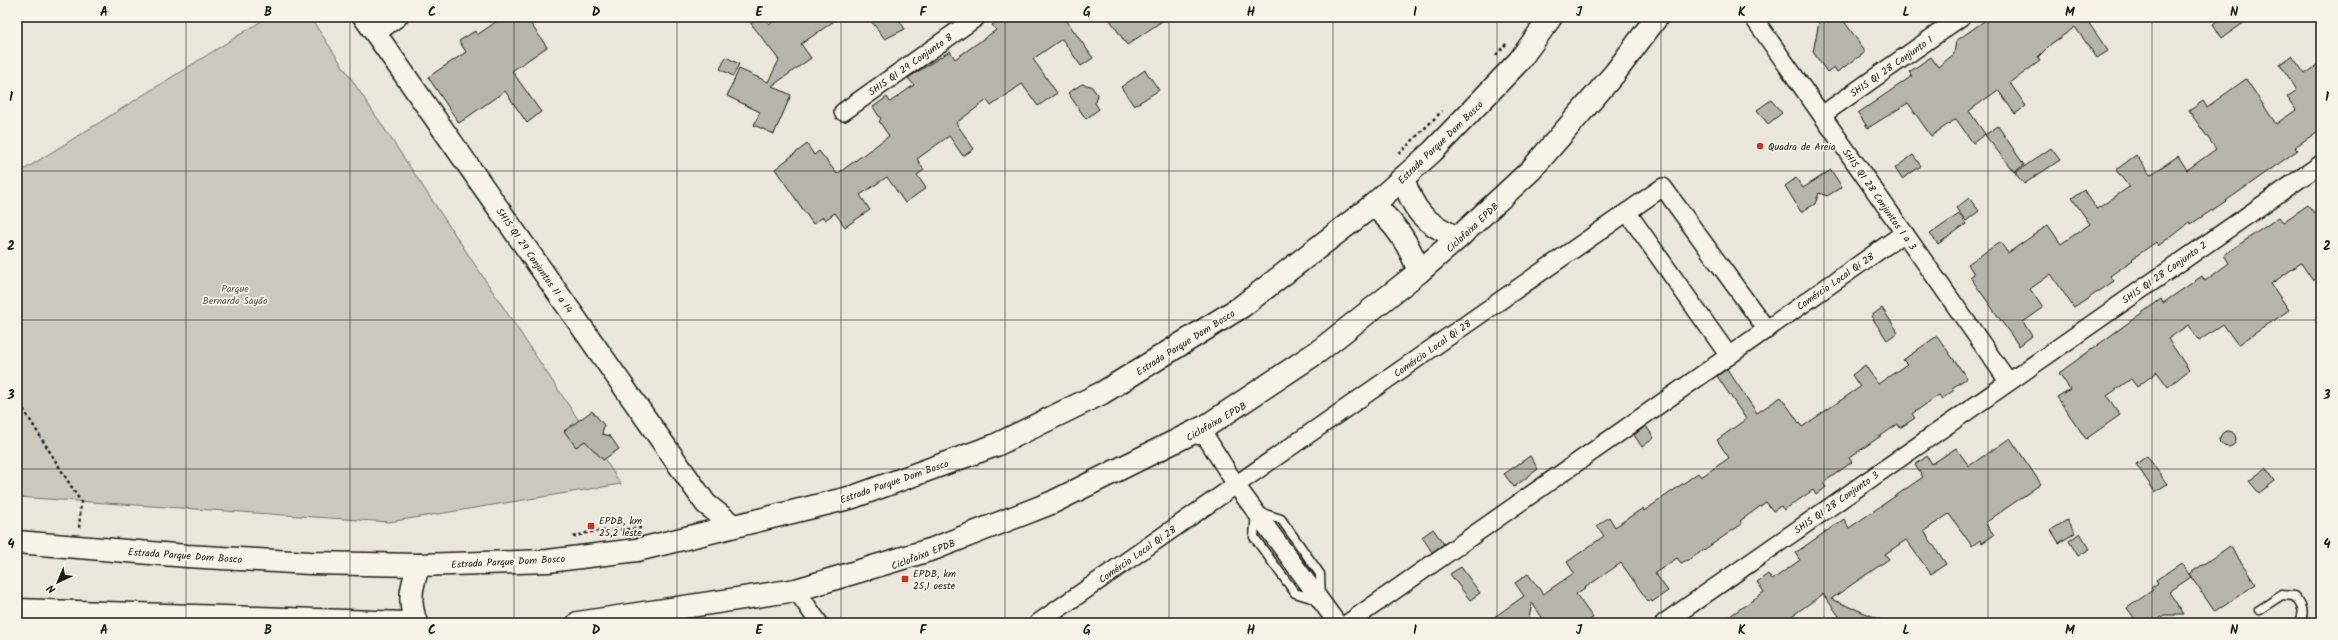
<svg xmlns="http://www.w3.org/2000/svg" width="2338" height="640" font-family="Kalam,sans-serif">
  <rect width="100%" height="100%" fill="#eae6dc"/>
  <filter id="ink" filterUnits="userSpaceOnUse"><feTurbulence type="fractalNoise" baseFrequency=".025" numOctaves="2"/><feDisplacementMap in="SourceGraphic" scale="8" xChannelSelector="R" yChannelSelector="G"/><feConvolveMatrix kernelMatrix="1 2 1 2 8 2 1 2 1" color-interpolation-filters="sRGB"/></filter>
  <g filter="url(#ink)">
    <polygon fill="#ccc8c0" stroke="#74726e" points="268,17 310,17 621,484 389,522 17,497 17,174"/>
    <g fill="#b6b4ac" stroke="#1c1c1c">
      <polygon points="503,17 526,17 547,47 512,71 541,112 527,123 505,91 459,123 428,77 466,52 459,41 475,31 477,35"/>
      <polygon points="746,17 764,17 769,24 779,17 840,17 801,44 811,58 772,86 791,95 774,134 754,125 760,112 727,96 739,69 768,82 779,60"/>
      <polygon points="868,17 897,17 905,29 885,39"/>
      <polygon points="1003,17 1064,17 1093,58 1081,66 1062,39 1033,59 1057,93 1038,106 1022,84 991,106 987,100 956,123 974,149 963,156 949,136 917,159 924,170 917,175 926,188 905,203 887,177 860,195 870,210 845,227 835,213 825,220 823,217 813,224 775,169 807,144 814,155 819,151 837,174 889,136 879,121 881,119 873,107 887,97 890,102 914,85 908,78 950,51 955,59 996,30 992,25"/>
      <polygon points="1108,17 1168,17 1127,45"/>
      <polygon points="1820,17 1841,17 1866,52 1837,72 1834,67 1827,72 1813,52"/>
      <polygon points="1990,17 2089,17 2086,19 2108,51 2097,58 2075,27 2051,44 2038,57 2040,61 2010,83 2026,106 2015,114 1998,90 1969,111 1985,134 1973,143 1956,119 1931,136 1908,103 1868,128 1858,113 1912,76 1909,72 1931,57 1938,67 1954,54 1956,41"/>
      <polygon points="2222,17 2252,17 2222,38 2213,24"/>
      <polygon points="2292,56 2305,74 2321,63 2321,129 2295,147 2298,150 2223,203 2191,224 2190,222 2158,246 2156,242 2132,259 2133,260 2110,276 2114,281 2074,308 2051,274 2030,289 2043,308 2023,322 2032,336 2019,346 1970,277 1974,274 1968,264 2000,242 2008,253 2048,225 2061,244 2090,224 2072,198 2084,190 2097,209 2129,187 2116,170 2136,155 2150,175 2178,156 2187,170 2216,149 2189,111 2203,101 2207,107 2246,79 2276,124 2296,110 2287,97 2297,90 2280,64"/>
      <polygon points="726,57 739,64 733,76 720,69"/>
      <polygon points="1145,70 1159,90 1134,106 1121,87"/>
      <polygon points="1082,84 1091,86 1097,94 1095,103 1099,109 1086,119 1068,93"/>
      <polygon points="1771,100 1782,113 1768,124 1757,110"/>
      <polygon points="1998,126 2024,165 2014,172 1985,135"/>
      <polygon points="2051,148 2060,160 2024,184 2015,173"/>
      <polygon points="1913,155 1921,166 1902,179 1895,168"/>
      <polygon points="1831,170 1842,187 1827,196 1819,193 1815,204 1801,212 1785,186 1796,178 1803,188"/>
      <polygon points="1969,198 1979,211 1966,221 1956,208"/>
      <polygon points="2308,205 2314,213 2321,209 2321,275 2313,281 2301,263 2271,284 2289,310 2238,345 2223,324 2199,341 2188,325 2168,339 2189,370 2168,387 2157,372 2137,387 2131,379 2107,396 2120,415 2086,439 2057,397 2070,389 2059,373 2161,299 2163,303 2202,276 2205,281 2229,263 2224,255 2279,217 2283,222"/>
      <polygon points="1959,214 1966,224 1938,244 1930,234"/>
      <polygon points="1882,308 1898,332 1887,340 1871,316"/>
      <polygon points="1937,336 1967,378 1952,388 1954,390 1942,399 1939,395 1912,414 1915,418 1900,428 1898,424 1849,458 1852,462 1823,483 1826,487 1816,495 1813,490 1784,510 1781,506 1773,511 1766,502 1740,521 1742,524 1692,558 1681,563 1677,558 1655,573 1668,591 1652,602 1651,600 1648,601 1621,563 1576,594 1593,618 1585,623 1546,623 1532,603 1528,623 1486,623 1524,596 1515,583 1528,574 1543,594 1574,573 1567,562 1604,536 1597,526 1609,517 1615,527 1643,508 1644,511 1698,473 1701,477 1729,458 1717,440 1746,419 1717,376 1727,369 1757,413 1781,397 1802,427 1860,387 1852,375 1865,365 1878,384 1907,364 1903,360"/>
      <polygon points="592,411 604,425 602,434 610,436 619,449 603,460 585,441 576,447 564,431"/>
      <polygon points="1646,426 1654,438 1642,447 1634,435"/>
      <circle cx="2228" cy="439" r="8"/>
      <polygon points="2010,438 2041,484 1985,523 1994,535 1982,543 1980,540 1972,546 1949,514 1924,531 1946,564 1931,574 1906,540 1885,554 1889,559 1831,599 1889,623 1844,623 1823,594 1782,623 1720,623 1764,592 1757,582 1768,574 1772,580 1800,560 1795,553 1844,519 1849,528 1923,477 1915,465 1927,456 1932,464 1956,448 1969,466"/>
      <polygon points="1530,456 1538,469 1514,487 1504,474"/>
      <polygon points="2147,456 2167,484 2155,492 2136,464"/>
      <polygon points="2266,468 2275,481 2259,493 2249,481"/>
      <polygon points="2067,520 2075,533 2059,543 2051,530"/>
      <polygon points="1433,529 1444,544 1432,552 1422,537"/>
      <polygon points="2080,533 2090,549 2078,556 2069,541"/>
      <polygon points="2230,546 2256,584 2215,612 2189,574"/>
      <polygon points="2181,563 2191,577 2169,592 2184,615 2164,615 2154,623 2138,623 2127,608 2153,590 2151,588 2158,583 2156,580"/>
      <polygon points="1461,567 1480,593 1470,600 1450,574"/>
    </g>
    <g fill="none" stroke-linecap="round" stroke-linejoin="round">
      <defs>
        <g id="service">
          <polygon points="1256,511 1281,519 1320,574 1321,601 1295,593 1254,537"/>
          <path d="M2259,610L2282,595L2294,596C2302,605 2306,612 2299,623"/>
        </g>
        <g id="minor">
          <polyline points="1753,17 2008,381"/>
          <polyline points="376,34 399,17"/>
          <polyline points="843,112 977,17"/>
          <polyline points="1822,115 1961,17"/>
          <polyline points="1627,212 1729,356"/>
          <polyline points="1191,434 1206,437 1236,485 1337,623"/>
          <polyline points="796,590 819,623"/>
          <polyline points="1038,623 1663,187 1767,330"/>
          <polyline points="1348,623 1904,233"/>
          <polyline points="1664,623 2321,164"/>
        </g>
        <polyline id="tertiary" points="364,17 706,504 734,526"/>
        <g id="primary">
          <path d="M1403,178C1414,213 1425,223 1458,238"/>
          <path d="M1373,205C1396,224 1409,244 1419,272"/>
          <polyline points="17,542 187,556 310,563 419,565 548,561 637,550 853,497 996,445 1102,393 1241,307 1373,205 1433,151 1519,61 1551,17"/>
          <polyline points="17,610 406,623"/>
          <path d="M416,623C408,599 411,588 419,565"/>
          <polyline points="578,623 796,590 933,549 1051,503 1208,425 1319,351 1419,272 1458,238 1531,170 1615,73 1657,17"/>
        </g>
      </defs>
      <use href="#service" stroke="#1c1c1c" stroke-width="11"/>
      <use href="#minor" stroke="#1c1c1c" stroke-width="20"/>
      <use href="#tertiary" stroke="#1c1c1c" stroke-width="24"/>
      <use href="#primary" stroke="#1c1c1c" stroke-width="25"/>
      <g stroke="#1c1c1c" stroke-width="2.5" stroke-dasharray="3 3" stroke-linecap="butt">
        <polyline points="1496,55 1507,43"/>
        <polyline points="1399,154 1442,111"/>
        <polyline points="17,399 81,502 79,529"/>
        <polyline points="573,537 590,532 641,528"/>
      </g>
      <use href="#service" stroke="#f7f3e8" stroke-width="8"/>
      <use href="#minor" stroke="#f7f3e8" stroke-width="17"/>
      <use href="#tertiary" stroke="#f7f3e8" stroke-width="21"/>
      <use href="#primary" stroke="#f7f3e8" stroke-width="22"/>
    </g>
  </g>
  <path fill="none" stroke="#1c1c1c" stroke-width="1" stroke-opacity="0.55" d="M186,17V623M350,17V623M514,17V623M677,17V623M841,17V623M1005,17V623M1169,17V623M1333,17V623M1497,17V623M1661,17V623M1824,17V623M1988,17V623M2152,17V623M17,171H2321M17,320H2321M17,469H2321"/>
  <g fill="#c8321e" stroke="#f7f3e8" stroke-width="1.5">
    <circle cx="1760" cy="146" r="4"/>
    <rect x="587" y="522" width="8" height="8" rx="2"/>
    <rect x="901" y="575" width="8" height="8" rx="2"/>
  </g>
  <g text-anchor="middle" stroke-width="3.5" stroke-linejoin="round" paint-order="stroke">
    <g font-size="10" fill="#1c1c1c" stroke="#f7f3e8">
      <text transform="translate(910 64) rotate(-35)" y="4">SHIS QI 29 Conjunto 8</text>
      <text transform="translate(1891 66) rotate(-35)" y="4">SHIS QI 28 Conjunto 1</text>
      <text transform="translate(1440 142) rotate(-44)" y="4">Estrada Parque Dom Bosco</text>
      <text transform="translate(1880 199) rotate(55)" y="4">SHIS QI 28 Conjuntos 1 a 3</text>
      <text transform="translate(1472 227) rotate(-43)" y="4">Ciclofaixa EPDB</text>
      <text transform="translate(535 260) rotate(55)" y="4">SHIS QI 29 Conjuntos 11 a 14</text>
      <text transform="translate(2164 272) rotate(-35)" y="4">SHIS QI 28 Conjunto 2</text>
      <text transform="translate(1835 281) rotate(-35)" y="4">Comércio Local Qi 28</text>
      <text transform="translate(1185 342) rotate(-32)" y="4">Estrada Parque Dom Bosco</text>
      <text transform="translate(1432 348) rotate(-35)" y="4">Comércio Local Qi 28</text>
      <text transform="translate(1216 421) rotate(-30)" y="4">Ciclofaixa EPDB</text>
      <text transform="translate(894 481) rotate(-19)" y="4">Estrada Parque Dom Bosco</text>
      <text transform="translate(1836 502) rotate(-35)" y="4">SHIS QI 28 Conjunto 3</text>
      <text transform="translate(923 554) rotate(-21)" y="4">Ciclofaixa EPDB</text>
      <text transform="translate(1137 554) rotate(-35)" y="4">Comércio Local Qi 28</text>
      <text transform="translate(185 555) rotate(4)" y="4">Estrada Parque Dom Bosco</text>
      <text transform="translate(508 561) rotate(-3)" y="4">Estrada Parque Dom Bosco</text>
    </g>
    <g font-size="10" fill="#1c1c1c" stroke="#f7f3e8" text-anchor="start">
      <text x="1768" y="150">Quadra de Areia</text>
      <text x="599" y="524">EPDB, km<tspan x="599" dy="12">25,2 leste</tspan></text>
      <text x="913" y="577">EPDB, km<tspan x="913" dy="12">25,1 oeste</tspan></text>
    </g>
    <g font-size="10" fill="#51504d" stroke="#f7f3e8">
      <text x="235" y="292">Parque<tspan x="235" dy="12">Bernardo Sayão</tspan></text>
    </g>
  </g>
  <rect width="2338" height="640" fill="none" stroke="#f7f3e8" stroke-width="44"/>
  <g transform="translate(58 582) rotate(224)" stroke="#f7f3e8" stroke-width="3" paint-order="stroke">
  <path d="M0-3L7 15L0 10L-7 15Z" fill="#1c1c1c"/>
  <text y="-6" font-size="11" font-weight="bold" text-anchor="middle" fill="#1c1c1c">N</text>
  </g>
  <rect x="22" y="22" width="2294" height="596" fill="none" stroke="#1c1c1c" stroke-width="1.5"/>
  <g font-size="13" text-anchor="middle" font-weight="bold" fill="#1c1c1c">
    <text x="104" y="16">A</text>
    <text x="268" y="16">B</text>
    <text x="432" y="16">C</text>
    <text x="596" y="16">D</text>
    <text x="759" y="16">E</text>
    <text x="923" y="16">F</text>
    <text x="1087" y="16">G</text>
    <text x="1251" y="16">H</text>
    <text x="1415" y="16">I</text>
    <text x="1579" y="16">J</text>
    <text x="1742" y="16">K</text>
    <text x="1906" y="16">L</text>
    <text x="2070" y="16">M</text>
    <text x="2234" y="16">N</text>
    <text x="11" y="101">1</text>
    <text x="2327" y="101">1</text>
    <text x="11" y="250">2</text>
    <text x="2327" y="250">2</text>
    <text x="11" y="399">3</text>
    <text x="2327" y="399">3</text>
    <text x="11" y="548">4</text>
    <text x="2327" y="548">4</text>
    <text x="104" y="634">A</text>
    <text x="268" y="634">B</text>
    <text x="432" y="634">C</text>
    <text x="596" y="634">D</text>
    <text x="759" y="634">E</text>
    <text x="923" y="634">F</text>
    <text x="1087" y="634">G</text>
    <text x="1251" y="634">H</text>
    <text x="1415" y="634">I</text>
    <text x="1579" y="634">J</text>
    <text x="1742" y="634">K</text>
    <text x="1906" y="634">L</text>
    <text x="2070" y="634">M</text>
    <text x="2234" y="634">N</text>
  </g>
</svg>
